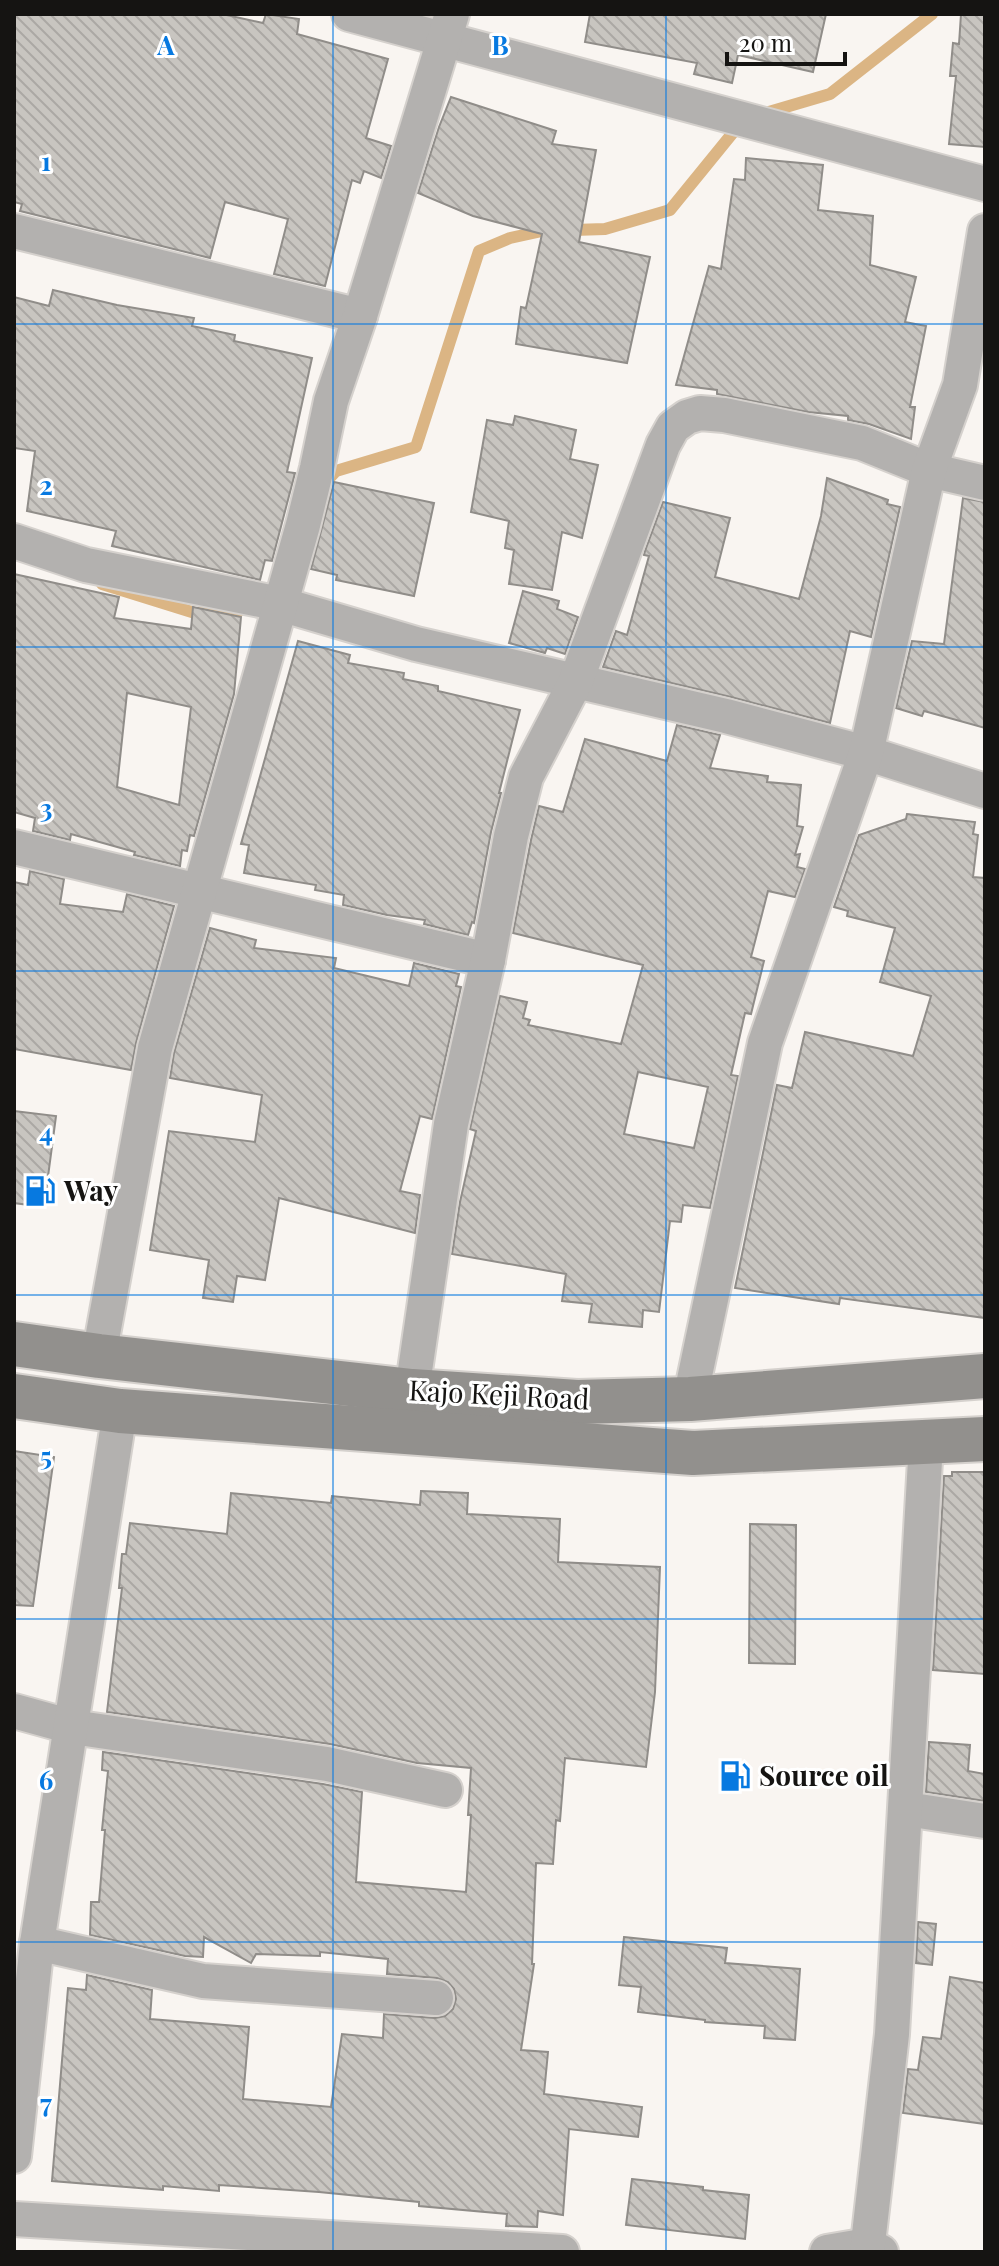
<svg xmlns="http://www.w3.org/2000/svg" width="999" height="2266" font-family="'Playfair Display',serif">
  <defs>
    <pattern id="building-back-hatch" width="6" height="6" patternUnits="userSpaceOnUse" patternTransform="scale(2)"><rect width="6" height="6" fill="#c8c5c0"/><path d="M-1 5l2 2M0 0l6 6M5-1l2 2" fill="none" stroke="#aba8a4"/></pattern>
  </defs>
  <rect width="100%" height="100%" fill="#f9f5f1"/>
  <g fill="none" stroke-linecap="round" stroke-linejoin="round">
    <g stroke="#dbb584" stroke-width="12">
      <polyline points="759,115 830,94 932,14"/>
      <polyline points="322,486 336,471 416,447 479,251 510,238 542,231 605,229 670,210 740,124"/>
      <polyline points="102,584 195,613 236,613 249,604"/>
    </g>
  </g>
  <g fill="url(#building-back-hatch)" stroke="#908d89" stroke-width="2" fill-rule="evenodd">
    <polygon points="14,14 222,14 263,23 266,14 299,19 297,34 388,59 366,138 391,146 381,178 364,171 360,183 352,180 325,286 274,274 288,219 225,202 210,258 20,211 22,204 14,202"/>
    <polygon points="590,14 826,14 813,72 738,55 732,83 694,74 697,63 585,42"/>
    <polygon points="961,14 985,14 985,147 949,144 956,76 950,76 953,43 959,44"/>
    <polygon points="451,97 556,131 552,144 596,150 579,242 650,257 627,363 516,344 521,307 526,308 542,234 473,216 418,193 439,127"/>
    <polygon points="746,158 823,165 818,210 873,216 870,265 916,277 905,322 926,326 910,407 915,407 911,439 869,424 848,420 848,416 808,412 717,394 717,390 676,385 709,266 721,269 734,179 745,180"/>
    <polygon points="53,290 117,305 194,318 192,326 235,335 234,341 312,358 287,472 295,473 272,561 265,560 260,580 112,546 116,531 27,511 35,451 14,448 14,297 49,306"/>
    <polygon points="515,416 576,430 570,459 598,465 582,538 562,532 552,590 509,584 514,550 505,548 509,521 471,512 487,420 513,425"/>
    <polygon points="827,478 888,500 887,504 900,507 871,637 850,631 830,723 731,697 603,667 616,631 627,635 649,556 644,555 645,551 663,502 730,518 715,577 799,599 821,516"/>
    <polygon points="334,482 434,503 414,596 336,580 337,575 311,569"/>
    <polygon points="963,498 985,502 985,728 924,711 922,716 896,708 912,641 944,644"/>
    <path d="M14,574L119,597L114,618L191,629L193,607L241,617L234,694L194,836L190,835L187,851L182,850L180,866L134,855L135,852L71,834L70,840L33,831L35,818L14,812ZM127,693L191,707L179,805L117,787Z"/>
    <polygon points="523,591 559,601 557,609 578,617 565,654 547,648 545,653 509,643"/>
    <polygon points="298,641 350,655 348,663 404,673 403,679 438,686 438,691 520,710 499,793 501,793 491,832 474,923 472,922 468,935 424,924 425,920 387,915 343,905 344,895 315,890 316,885 244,873 249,845 241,844"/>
    <path d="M677,725L720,735L710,768L768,776L767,782L801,785L797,826L803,827L795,855L800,854L797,867L805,869L795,897L768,891L751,957L764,961L751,1014L745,1013L731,1075L738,1076L710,1208L683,1205L681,1222L670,1221L659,1312L643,1310L642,1327L589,1322L592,1304L562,1301L566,1274L452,1254L460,1202L476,1131L470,1129L500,996L527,1002L523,1018L530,1020L528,1025L621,1044L643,965L513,933L531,840L539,806L563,812L585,739L667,761ZM638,1072L708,1087L694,1148L624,1134Z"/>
    <polygon points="907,814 975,822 973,834 978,835 973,877 985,878 985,1318 840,1298 839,1304 735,1288 777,1085 792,1088 805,1032 913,1056 931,996 880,982 895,928 847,916 848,911 834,907 859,835 906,819"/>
    <polygon points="30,871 64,879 60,904 123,912 127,894 174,906 136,1043 131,1070 14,1049 14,882 28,885"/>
    <polygon points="210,928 256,940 254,948 336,958 334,968 409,986 414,963 459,974 456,986 461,987 432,1119 420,1116 400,1191 420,1195 415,1233 279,1198 265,1280 237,1276 233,1302 203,1298 209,1260 150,1250 169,1131 255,1142 262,1095 170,1078 174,1053"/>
    <polygon points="14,1111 56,1116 44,1207 14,1203"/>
    <polygon points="14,1451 54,1457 33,1606 14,1605"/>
    <polygon points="952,1472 985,1472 985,1674 933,1670 944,1476 952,1476"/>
    <polygon points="421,1491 468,1493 467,1514 560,1519 558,1562 660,1567 655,1692 646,1767 565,1758 560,1821 556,1820 553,1864 536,1863 532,1964 534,1964 521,2050 548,2052 544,2094 642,2107 638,2137 569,2129 563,2215 538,2211 537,2227 506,2226 507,2214 419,2206 419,2202 319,2192 219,2185 219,2191 163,2186 163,2190 52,2181 68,1988 86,1990 87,1975 152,1990 150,2019 249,2027 243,2099 331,2107 342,2034 383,2038 384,2014 435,2018 445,2016 453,2009 456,1999 454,1989 448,1982 437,1978 387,1974 388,1959 320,1952 320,1956 256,1954 251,1963 204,1937 203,1957 185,1956 90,1935 91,1902 99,1902 105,1830 102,1830 108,1771 102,1770 103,1752 323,1784 362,1792 356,1882 466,1892 471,1815 468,1815 471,1768 417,1763 330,1744 107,1712 122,1588 119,1588 122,1554 126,1554 130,1523 227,1534 231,1493 331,1503 332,1496 420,1505"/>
    <polygon points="750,1524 796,1525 795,1664 749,1663"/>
    <polygon points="929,1742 970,1745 968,1771 985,1774 985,1801 926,1792"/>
    <polygon points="918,1922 936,1924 932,1965 916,1963"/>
    <polygon points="624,1937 727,1948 725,1963 800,1969 795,2040 764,2038 765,2026 705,2022 705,2020 638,2012 641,1987 619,1985"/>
    <polygon points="950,1977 985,1983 985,2124 903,2113 908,2069 918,2070 923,2037 941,2039"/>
    <polygon points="632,2179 703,2187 703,2190 749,2195 745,2239 626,2225"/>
  </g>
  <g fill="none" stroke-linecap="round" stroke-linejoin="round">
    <defs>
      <g id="minor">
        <polyline points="349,14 985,184"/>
        <polyline points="14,231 360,316"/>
        <polyline points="14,541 86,565 280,604 416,644 726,716 866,753 985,791"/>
        <polyline points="14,847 488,960"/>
        <polyline points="99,1356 155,1048 303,525 317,468 331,401 360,316 452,14"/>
        <polyline points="412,1391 451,1124 488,960 511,836 526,777 576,681 663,445 673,427 687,417 700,413 724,415 862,443 929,470 985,483"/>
        <polyline points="690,1399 765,1043 866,753 929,470 960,385 985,231"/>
        <polyline points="14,1711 72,1727 327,1764 445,1790"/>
        <polyline points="906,1809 985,1821"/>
        <polyline points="37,1943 203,1981 436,1998"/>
        <polyline points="14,2156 37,1943 120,1411"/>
        <polyline points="14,2219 562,2252"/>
        <polyline points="827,2252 868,2245 881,2252"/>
        <polyline points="867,2252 892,2034 926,1443"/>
      </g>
      <g id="secondary">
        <polyline points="14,1344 99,1356 412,1391 577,1402 690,1399 985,1376"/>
        <polyline points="14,1396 120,1411 693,1453 985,1439"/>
      </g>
    </defs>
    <use href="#minor" stroke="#d5d1cd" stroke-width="38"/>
    <use href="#secondary" stroke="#d5d1cd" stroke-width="48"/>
    <use href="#minor" stroke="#b3b1af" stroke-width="34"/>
    <use href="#secondary" stroke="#92908d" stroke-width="44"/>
  </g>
  <path fill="none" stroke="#0779e0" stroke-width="2" stroke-opacity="0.55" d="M333,14V2252M666,14V2252M14,324H985M14,647H985M14,971H985M14,1295H985M14,1619H985M14,1942H985"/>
  <defs>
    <symbol id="fuel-bare" viewBox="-9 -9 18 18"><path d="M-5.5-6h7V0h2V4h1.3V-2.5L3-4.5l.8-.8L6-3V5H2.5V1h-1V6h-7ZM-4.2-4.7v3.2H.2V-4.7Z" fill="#0779e0" stroke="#fff" stroke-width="2.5" paint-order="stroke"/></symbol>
  </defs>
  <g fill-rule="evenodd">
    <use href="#fuel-bare" x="18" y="1169" width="44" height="44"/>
    <use href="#fuel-bare" x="713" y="1754" width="44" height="44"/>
  </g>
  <g text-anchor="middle" stroke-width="6" stroke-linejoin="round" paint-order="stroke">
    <g font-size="28" font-weight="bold" fill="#151412" stroke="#fff" text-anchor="start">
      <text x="64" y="1201">Way</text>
      <text x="759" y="1786">Source oil</text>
    </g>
    <g font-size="28" fill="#151412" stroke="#fff">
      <text transform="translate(499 1395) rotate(3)" y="10">Kajo Keji Road</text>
    </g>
  </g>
  <g font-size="26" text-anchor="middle" font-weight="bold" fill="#0779e0" stroke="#fff" stroke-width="6" stroke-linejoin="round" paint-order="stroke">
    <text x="166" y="55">A</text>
    <text x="500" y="55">B</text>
    <text x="46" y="171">1</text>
    <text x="46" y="495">2</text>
    <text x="46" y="818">3</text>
    <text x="46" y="1142">4</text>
    <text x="46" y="1466">5</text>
    <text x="46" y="1790">6</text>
    <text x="46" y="2113">7</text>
  </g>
  <rect width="999" height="2266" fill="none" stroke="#151412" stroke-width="32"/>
  <path d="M727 52v12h118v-12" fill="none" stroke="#151412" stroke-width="4"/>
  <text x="739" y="52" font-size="24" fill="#151412" stroke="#ffffff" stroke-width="6" paint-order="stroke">20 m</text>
</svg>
